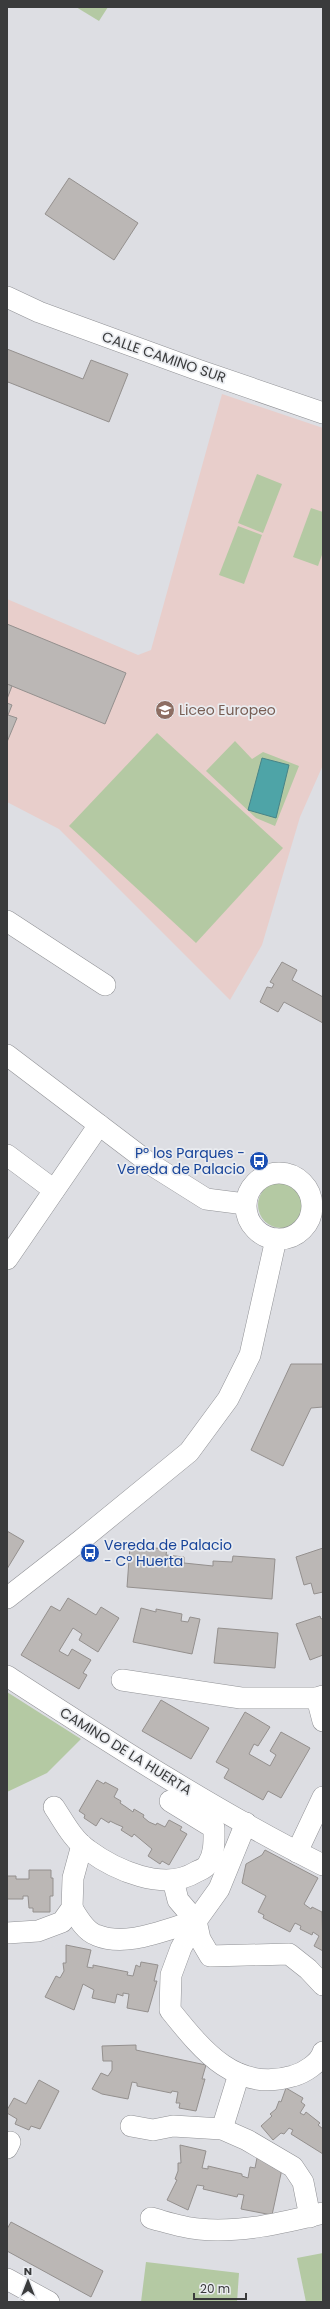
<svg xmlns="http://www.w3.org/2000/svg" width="330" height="2309" font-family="Poppins,sans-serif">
  <rect width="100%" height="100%" fill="#dddee3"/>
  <polygon fill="#e8cecb" points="222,394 323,428 323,765 300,817 262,945 230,1000 59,829 7,802 7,599 138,655 151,650"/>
  <g fill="#b4c9a3">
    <polygon points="76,7 108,7 99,21"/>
    <polygon points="257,474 282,484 263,533 238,523"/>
    <polygon points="311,508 323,512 323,552 318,566 293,557"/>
    <polygon points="238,526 262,535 244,584 219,575"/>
    <polygon points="157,733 283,848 196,943 69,826"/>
    <polygon points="235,741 252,759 263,752 299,766 275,826 256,818 206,771"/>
    <circle cx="281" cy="1205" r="23"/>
    <polygon points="7,1692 81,1739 47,1773 7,1792"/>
    <polygon points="323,2253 323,2302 306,2302 297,2258"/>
    <polygon points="146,2262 239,2273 237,2302 141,2302"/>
  </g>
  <polygon fill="#4ea4a7" stroke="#488487" points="262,758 289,765 276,818 248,810"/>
  <g fill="#bbb7b5" stroke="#94908e">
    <polygon points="69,178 138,223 114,260 45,214"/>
    <polygon points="7,349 83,379 91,360 128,374 109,422 8,382 7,385"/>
    <polygon points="7,624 126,673 105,724 7,684"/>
    <polygon points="7,684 12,686 7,699"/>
    <polygon points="7,703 12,705 8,715 17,718 7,742"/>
    <polygon points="282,962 297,970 292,980 323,997 323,1023 284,1002 278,1012 260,1002 267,987 272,988 274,984 270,982"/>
    <polygon points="291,1364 323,1364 323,1407 311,1408 283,1466 251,1450"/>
    <polygon points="7,1531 24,1541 7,1569"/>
    <polygon points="130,1546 167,1549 166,1555 184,1557 184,1563 213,1566 213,1561 232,1562 233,1556 275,1559 272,1599 127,1587"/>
    <polygon points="323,1548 323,1592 314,1594 311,1583 304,1585 296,1557"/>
    <polygon points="68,1598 96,1615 101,1607 119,1618 98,1652 79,1640 82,1634 73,1628 59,1651 68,1656 72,1649 91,1660 83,1673 87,1675 79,1689 21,1655 51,1606 60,1611"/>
    <polygon points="141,1608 156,1612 156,1609 182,1614 181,1621 188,1622 190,1617 200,1619 192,1654 133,1642"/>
    <polygon points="320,1616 321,1619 323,1618 323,1655 310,1660 296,1624"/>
    <polygon points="218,1628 278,1633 275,1668 214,1663"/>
    <polygon points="161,1700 209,1728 191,1759 142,1731"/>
    <polygon points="245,1712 270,1727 258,1746 254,1744 249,1754 270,1766 276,1755 270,1751 281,1732 310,1748 281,1798 268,1791 263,1800 224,1778 229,1769 216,1762"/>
    <polygon points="97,1780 104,1784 105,1782 118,1789 114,1797 121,1801 120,1803 126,1807 133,1812 134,1809 144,1815 143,1817 149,1822 156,1825 157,1823 165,1827 169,1820 182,1827 180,1830 187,1834 169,1865 162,1861 160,1864 148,1856 152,1849 134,1834 132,1837 121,1830 123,1827 116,1824 110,1821 109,1823 101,1818 96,1826 84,1818 85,1815 79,1811"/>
    <polygon points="265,1850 318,1878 304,1904 311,1909 312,1907 322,1912 323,1951 314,1946 319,1936 313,1932 312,1935 300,1929 301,1926 295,1923 290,1932 263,1918 264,1915 258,1912 266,1896 242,1883 246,1864 262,1855"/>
    <polygon points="29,1870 51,1870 51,1878 53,1878 53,1896 50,1896 50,1912 33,1912 33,1908 29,1908 28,1896 23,1896 23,1899 7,1899 7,1876 16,1876 16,1879 29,1879"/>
    <polygon points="66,1945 91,1950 87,1967 93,1968 93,1965 128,1972 127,1975 133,1976 136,1965 140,1967 141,1962 158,1965 154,1981 157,1981 148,2012 127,2008 129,1994 123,1993 123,1996 117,1994 115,2003 92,1998 94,1990 83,1984 74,2010 45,1997 56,1976 60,1978 64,1971 63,1963 66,1963"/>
    <polygon points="136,2045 136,2050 206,2065 202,2079 205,2079 196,2111 179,2108 180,2103 176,2103 178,2092 172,2091 171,2093 137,2086 137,2083 132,2082 128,2099 102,2094 92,2089 101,2073 108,2076 112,2070 112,2061 103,2061 102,2046"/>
    <polygon points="39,2080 59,2091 40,2129 31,2126 29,2130 15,2124 17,2119 7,2113 7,2110 14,2098 26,2104"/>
    <polygon points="286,2088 303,2098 301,2102 305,2105 300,2113 304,2115 306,2112 320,2123 318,2125 323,2129 323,2154 291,2134 293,2130 289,2128 284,2134 281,2133 273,2140 261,2126 272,2116 270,2114 276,2109 279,2101 281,2102"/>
    <polygon points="180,2145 206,2151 202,2168 208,2169 208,2166 242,2174 242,2176 248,2178 250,2167 255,2168 257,2158 274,2161 272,2167 282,2169 272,2215 241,2209 244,2195 238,2194 237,2197 203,2189 204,2186 197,2185 188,2210 167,2200 177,2180 175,2179 178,2171 178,2163 181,2163"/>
    <polygon points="11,2222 103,2271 91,2297 7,2251 7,2229"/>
  </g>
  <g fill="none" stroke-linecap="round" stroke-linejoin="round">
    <defs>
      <g id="minor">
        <polyline points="7,297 39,312 198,370 323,413"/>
        <polyline points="7,921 105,985"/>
        <polyline points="7,1055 152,1165 206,1199 245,1204"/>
        <polyline points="7,1155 54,1190"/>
        <circle cx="279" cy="1206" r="33"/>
        <polyline points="7,1259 99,1125"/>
        <polyline points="7,1598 80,1541 189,1452 228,1399 250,1355 276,1239"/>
        <path d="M7,1676C109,1742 213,1810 323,1865"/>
        <polyline points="122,1680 241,1698 317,1698 323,1696"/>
        <polyline points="317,1698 323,1721"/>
        <path d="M54,1807C64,1822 73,1840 88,1850C115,1870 164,1892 196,1872C200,1870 206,1868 208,1864C215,1853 214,1840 214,1828L170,1801"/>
        <path d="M246,1823L219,1889L196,1921L181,1948L171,1975L170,2010C203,2051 236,2093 293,2076C304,2073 320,2063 323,2052"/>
        <polyline points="297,1852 323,1797"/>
        <polyline points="173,1880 178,1900 196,1921 200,1939 210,1956 289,1954 308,1969 323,1985"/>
        <path d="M72,1908C78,1918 85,1931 96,1935C127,1948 166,1929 196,1921"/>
        <polyline points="7,1933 38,1931 62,1922 72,1908 73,1878 82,1845"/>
        <polyline points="131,2126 153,2130 173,2126 222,2129 247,2140 293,2167 303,2182 310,2217"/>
        <polyline points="222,2129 239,2074"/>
        <polyline points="7,2148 10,2142"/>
        <path d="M151,2218C166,2222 183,2228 199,2229C240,2233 283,2223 323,2213"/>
        <polyline points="7,2279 49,2302"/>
      </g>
    </defs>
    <use href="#minor" stroke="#919296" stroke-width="22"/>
    <use href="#minor" stroke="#fff" stroke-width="21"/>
  </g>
  <defs>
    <symbol id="school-disc" viewBox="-11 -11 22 22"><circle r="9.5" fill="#8d6e63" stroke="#eaecf0"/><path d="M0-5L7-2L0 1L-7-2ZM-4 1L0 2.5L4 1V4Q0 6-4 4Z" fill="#fff"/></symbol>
    <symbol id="bus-disc" viewBox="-11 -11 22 22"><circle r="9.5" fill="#1a4fb4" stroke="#eaecf0"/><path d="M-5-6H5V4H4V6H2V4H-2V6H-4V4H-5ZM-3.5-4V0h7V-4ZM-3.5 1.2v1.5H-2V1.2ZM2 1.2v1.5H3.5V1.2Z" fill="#fff"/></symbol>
  </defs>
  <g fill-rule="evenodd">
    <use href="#school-disc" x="154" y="699" width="22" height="22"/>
    <use href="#bus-disc" x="248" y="1150" width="22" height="22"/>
    <use href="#bus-disc" x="79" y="1542" width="22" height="22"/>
  </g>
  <g text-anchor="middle" stroke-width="3.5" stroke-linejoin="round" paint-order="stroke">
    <g font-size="14" fill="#3a3b3c" stroke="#eaecf0">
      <text transform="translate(164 357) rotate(19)" y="5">CALLE CAMINO SUR</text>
      <text transform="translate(126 1751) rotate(32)" y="5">CAMINO DE LA HUERTA</text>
    </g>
    <g font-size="14" fill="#785e54" stroke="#eaecf0" text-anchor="start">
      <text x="179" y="715">Liceo Europeo</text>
    </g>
    <g font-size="14" fill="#164399" stroke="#eaecf0" text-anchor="end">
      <text x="245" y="1158">Pº los Parques -<tspan x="245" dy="16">Vereda de Palacio</tspan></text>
      <text x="104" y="1550" text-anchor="start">Vereda de Palacio<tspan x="104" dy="16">- Cº Huerta</tspan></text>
    </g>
  </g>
  <rect width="330" height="2309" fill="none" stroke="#3a3b3c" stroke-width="16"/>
  <g transform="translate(28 2281)" stroke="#eaecf0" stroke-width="3" paint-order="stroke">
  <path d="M0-3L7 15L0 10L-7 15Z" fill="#3a3b3c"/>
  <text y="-6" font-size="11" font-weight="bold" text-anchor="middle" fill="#3a3b3c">N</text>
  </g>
  <path d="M194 2293v6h52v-6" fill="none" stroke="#3a3b3c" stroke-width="2"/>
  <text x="200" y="2293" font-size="12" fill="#3a3b3c" stroke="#eaecf0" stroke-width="3" paint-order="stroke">20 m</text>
</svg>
